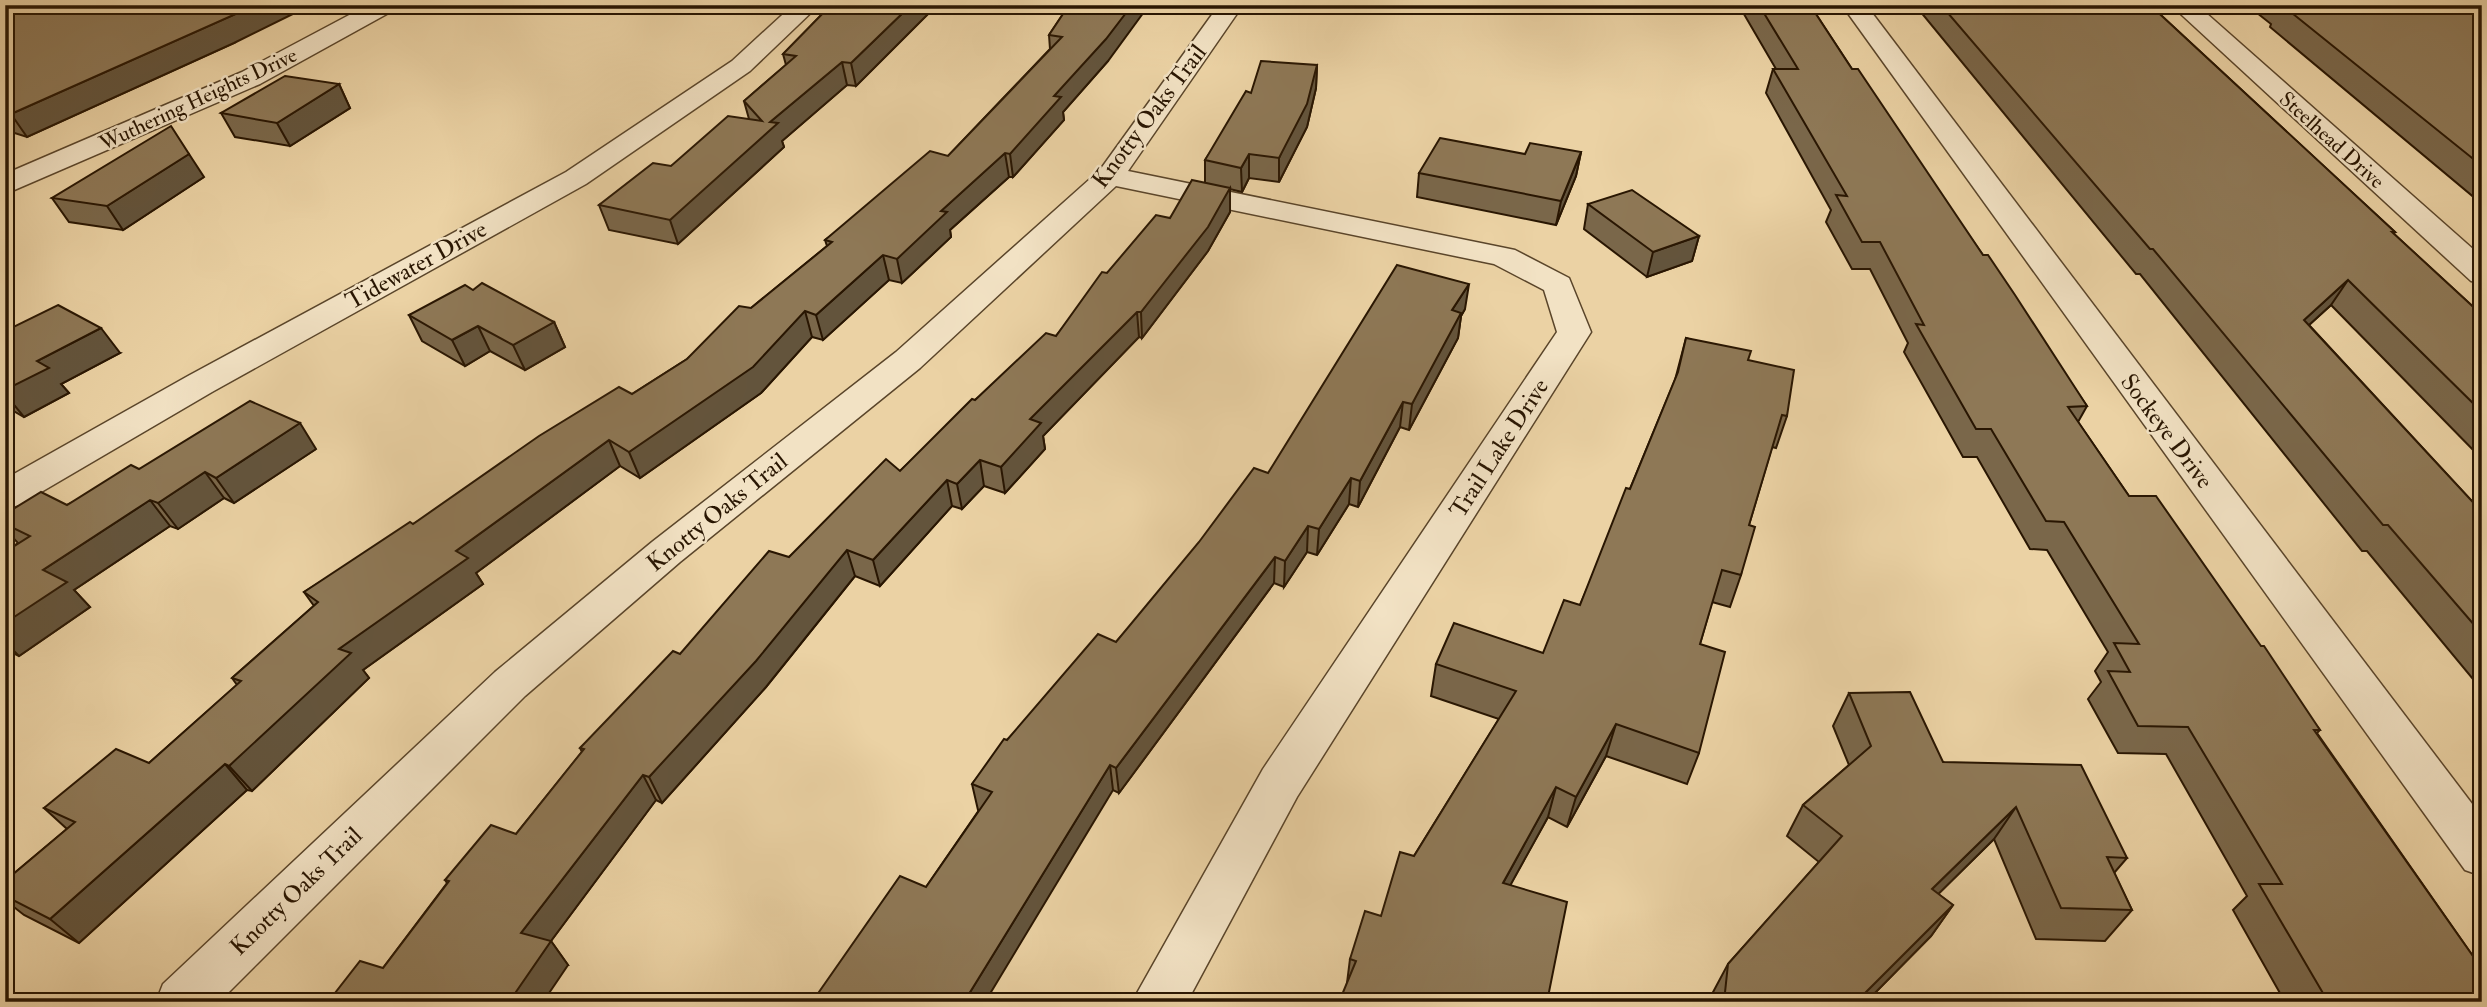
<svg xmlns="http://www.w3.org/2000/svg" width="2487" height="1007" font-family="'IM FELL Double Pica',serif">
  <rect width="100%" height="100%" fill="#ebd2a4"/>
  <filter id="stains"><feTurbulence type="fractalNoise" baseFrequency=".00286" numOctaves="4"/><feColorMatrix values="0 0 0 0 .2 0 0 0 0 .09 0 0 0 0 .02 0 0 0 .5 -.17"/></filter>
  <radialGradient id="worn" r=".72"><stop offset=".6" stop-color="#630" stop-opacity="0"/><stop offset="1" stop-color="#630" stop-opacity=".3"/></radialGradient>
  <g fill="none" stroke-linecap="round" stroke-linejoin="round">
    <defs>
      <g id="street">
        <polygon points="368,5 398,5 394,10 260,84 5,194 5,174 242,72"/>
        <polygon points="793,5 819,5 750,71 586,184 212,392 19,505 5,509 5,479 188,376 566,172 732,61"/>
        <polygon points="1219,5 1243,5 1128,171 1515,250 1569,278 1591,332 1297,797 1187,1002 1132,1002 1263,769 1557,332 1544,290 1494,264 1116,186 920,368 680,562 525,696 219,1002 156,1002 163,984 495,672 652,542 896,352 1100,170"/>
        <polygon points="1543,5 1570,5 1571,6 1567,11 1559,13 1547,10"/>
        <polygon points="1842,5 1866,5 2482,817 2482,876 2465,870"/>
        <polygon points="2171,5 2197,5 2482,257 2482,283 2471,281"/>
      </g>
    </defs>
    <use href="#street" stroke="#5a452a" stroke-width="3"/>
    <use href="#street" fill="#f2e2c4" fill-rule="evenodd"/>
  </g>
  <g fill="#7a674a" stroke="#291602" stroke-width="2">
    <polygon points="5,5 234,43 27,137 5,130"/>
    <polygon points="831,5 937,5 856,86 847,85 782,141 784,147 678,244 609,230 599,205 671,166 749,119 744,101 786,65 783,54"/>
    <polygon points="1069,5 1108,61 1063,112 1064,120 1013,177 1009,177 950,230 951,237 902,283 889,280 823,340 812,337 761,393 640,478 620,466 476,573 483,584 363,670 369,678 252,791 247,790 79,943 24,915 5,900 5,881 67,829 44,808 149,763 237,685 232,678 314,606 304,592 413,524 632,394 687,359 751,308 827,246 825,240 948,156 1050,49 1049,35"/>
    <polygon points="1723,5 1810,5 1852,69 1983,255 2087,406 2078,422 2129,496 2320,730 2317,733 2482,969 2482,1002 2285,1002 2233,910 2247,896 2166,754 2118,753 2088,699 2101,682 2095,671 2108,652 2047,550 2030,549 1977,457 1963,457 1904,352 1908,343 1870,269 1852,269 1826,222 1831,210 1766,93 1773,69 1776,69 1741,9 1725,9"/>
    <polygon points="1915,5 2150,5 2395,232 2394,234 2482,315 2482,459 2331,305 2309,325 2482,512 2482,690 2367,551 2362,551 2140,274 2136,274"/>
    <polygon points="2247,5 2482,5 2482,204 2270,27 2271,24"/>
    <polygon points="1317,65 1316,88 1307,127 1279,182 1249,178 1242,192 1230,189 1230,212 1208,251 1142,338 1139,337 1043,436 1045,449 1005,493 984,486 962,509 952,506 880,586 855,576 766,687 662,803 656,800 551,941 568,965 383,968 447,883 445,880 516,834 582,752 580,748 680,654 789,557 900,471 975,400 1056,336 1107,273 1170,218 1205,183 1205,160 1251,93"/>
    <polygon points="339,84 350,108 290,146 235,137 221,113"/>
    <polygon points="1581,152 1576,176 1556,225 1417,197 1419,173 1525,154"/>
    <polygon points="204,177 123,230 69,222 52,198"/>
    <polygon points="1588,204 1699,236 1692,261 1647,277 1584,229"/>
    <polygon points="473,290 554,322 565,347 525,370 490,351 465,366 422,341 409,315"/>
    <polygon points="1465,309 1461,316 1458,338 1409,430 1400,427 1358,507 1349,504 1317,555 1307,552 1284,587 1274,583 1119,793 1113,790 926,887 979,810 978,810 972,784 1007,740 1116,642 1268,473"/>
    <polygon points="5,331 120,353 61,384 69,393 24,417 5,406"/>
    <polygon points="1686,338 1748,360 1787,416 1776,448 1772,447 1749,525 1741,575 1730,607 1712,602 1700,644 1699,753 1687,784 1606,756 1567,827 1548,817 1510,885 1347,983 1350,959 1381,916 1414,856 1499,719 1431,696 1436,664 1543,653 1580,605 1630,489 1675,380"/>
    <polygon points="316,449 234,503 224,498 178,529 170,526 74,590 90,607 19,656 5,649 5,552 18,543 5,529 5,514 67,505 139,469"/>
    <polygon points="1849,693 1943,762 2127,858 2114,873 2132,910 2105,941 2036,939 1994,839 1938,894 1953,905 1931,936 1866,1002 1712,1002 1712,994 1728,964 1819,862 1787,836 1803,805 1849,765 1833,726"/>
  </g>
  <g fill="#63543c" stroke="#291602" stroke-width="2">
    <polygon points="256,5 311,5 234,43 27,137 11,114"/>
    <polygon points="911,5 937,5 856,86 851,63"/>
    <polygon points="1132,5 1149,5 1108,61 1063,112 1064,120 1013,177 1010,154 1054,96"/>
    <polygon points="842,62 847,85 782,141 784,147 678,244 670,220 770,122"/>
    <polygon points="1317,65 1316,88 1307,127 1279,182 1279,158"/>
    <polygon points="339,84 350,108 290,146 277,123"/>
    <polygon points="1581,152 1576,176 1556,225 1561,201"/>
    <polygon points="1005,153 1009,177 950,230 951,237 902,283 897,259 941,211"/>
    <polygon points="189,154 204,177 123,230 107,206"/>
    <polygon points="1249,154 1249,178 1242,192 1241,168"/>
    <polygon points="1230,188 1230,212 1208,251 1142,338 1141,312"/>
    <polygon points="1699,236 1692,261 1647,277 1653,252"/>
    <polygon points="883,255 889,280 823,340 816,315"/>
    <polygon points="2348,280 2331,305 2287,345 2304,320"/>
    <polygon points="1469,284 1465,309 1461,316 1458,338 1409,430 1412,404 1452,310"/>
    <polygon points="805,311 812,337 761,393 640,478 629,452"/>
    <polygon points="1137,312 1139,337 1043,436 1045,449 1005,493 1001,467 1030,419"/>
    <polygon points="554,322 565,347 525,370 513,345"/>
    <polygon points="478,326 490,351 465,366 452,340"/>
    <polygon points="101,328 120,353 61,384 69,393 24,417 5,394 5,390 37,361"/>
    <polygon points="1403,402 1400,427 1358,507 1360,481"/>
    <polygon points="300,423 316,449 234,503 216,478"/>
    <polygon points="609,440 620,466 476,573 483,584 363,670 369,678 252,791 229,766 339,649 456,551"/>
    <polygon points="980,460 984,486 962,509 957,484"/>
    <polygon points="205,472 224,498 178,529 158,503"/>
    <polygon points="1351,478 1349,504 1317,555 1319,529"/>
    <polygon points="947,480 952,506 880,586 873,560"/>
    <polygon points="150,500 170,526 74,590 90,607 19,656 5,642 5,623 43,570"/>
    <polygon points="1308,526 1307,552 1284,587 1285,561"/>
    <polygon points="847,550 855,576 766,687 662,803 649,777"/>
    <polygon points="1275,557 1274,583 1119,793 1116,768"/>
    <polygon points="1616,724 1606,756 1567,827 1576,797"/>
    <polygon points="225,764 247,790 79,943 50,919"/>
    <polygon points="1110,765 1113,790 985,1002 964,1002"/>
    <polygon points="643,775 656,800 551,941 568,965 543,1002 509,1002 521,933"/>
    <polygon points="1556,787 1548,817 1495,913 1503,883"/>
    <polygon points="2016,807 1994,839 1912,920 1932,889"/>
    <polygon points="1953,905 1931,936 1866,1002 1856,1002"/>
  </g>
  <g fill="#8e7856" stroke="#291602" stroke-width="2">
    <polygon points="5,5 256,5 11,114 5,112"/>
    <polygon points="831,5 911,5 851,63 842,62 770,122 778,123 670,220 599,205 653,163 671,166 728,116 762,121 744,101 796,56 783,54"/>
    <polygon points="1069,5 1132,5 1106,39 1054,96 1061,97 1010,154 1005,153 941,211 947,212 897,259 883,255 816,315 805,311 753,367 629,452 609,440 456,551 468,558 339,649 351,653 229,766 225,764 50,919 5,896 5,881 75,822 44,808 116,749 149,763 241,681 232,678 318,602 304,592 410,522 413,524 539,436 619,387 632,394 687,359 739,306 751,308 832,242 825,240 930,151 948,156 1062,37 1049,35"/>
    <polygon points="1759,5 1810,5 1852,69 1858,69 1983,255 1988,255 2015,295 2087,406 2068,407 2129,496 2156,496 2261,646 2264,646 2320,730 2314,730 2482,969 2482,1001 2327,1000 2259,884 2282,884 2188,727 2138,726 2108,671 2130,672 2114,643 2139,644 2064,522 2046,521 1991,429 1976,429 1916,324 1924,325 1880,242 1862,242 1836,195 1847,196 1773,69 1798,69"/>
    <polygon points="1941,5 2150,5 2395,232 2392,232 2482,315 2482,412 2348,280 2304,320 2482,512 2482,634 2388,525 2383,525 2153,249 2150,249"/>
    <polygon points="2282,5 2482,5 2482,166"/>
    <polygon points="1261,61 1317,65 1307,104 1279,158 1249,154 1241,168 1205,160 1246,91 1251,93"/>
    <polygon points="285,76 339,84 277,123 221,113"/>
    <polygon points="171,126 189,154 107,206 52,198"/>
    <polygon points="1440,138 1525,154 1530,143 1581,152 1561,201 1419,173"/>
    <polygon points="1192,180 1230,188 1208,227 1141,312 1137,312 1030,419 1041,423 1001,467 980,460 957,484 947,480 873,560 847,550 756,661 649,777 643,775 521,933 551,941 509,1002 328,1002 360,961 383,968 449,881 445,880 491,825 516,834 584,749 580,748 673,651 680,654 769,551 789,557 886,459 900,471 972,399 975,400 1046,333 1056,336 1102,272 1107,273 1156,215 1170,218"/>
    <polygon points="1632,190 1699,236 1653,252 1588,204"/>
    <polygon points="1397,265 1469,284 1452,310 1461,313 1412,404 1403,402 1360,481 1351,478 1319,529 1308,526 1285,561 1275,557 1116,768 1110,765 964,1002 812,1002 900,876 926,887 992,792 972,784 1004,739 1007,740 1098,634 1116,642 1199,542 1254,468 1268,473"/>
    <polygon points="482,283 554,322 513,345 478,326 452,340 409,315 465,285 473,290"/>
    <polygon points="58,305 101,328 37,361 49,368 5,390 5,331"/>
    <polygon points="1686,338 1751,351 1748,360 1794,370 1787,416 1782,415 1749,525 1755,527 1741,575 1722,570 1700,644 1725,652 1699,753 1616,724 1576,797 1556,787 1503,883 1567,902 1547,1002 1339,1002 1356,961 1350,959 1365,911 1381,916 1400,852 1414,856 1516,691 1436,664 1454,623 1543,653 1564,600 1580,605 1626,488 1630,489 1678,372"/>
    <polygon points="250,401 300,423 216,478 205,472 158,503 150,500 43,570 67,582 5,623 5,552 30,536 5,524 5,514 41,492 67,505 131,465 139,469"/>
    <polygon points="1910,692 1943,762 2081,765 2127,858 2107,857 2132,910 2061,908 2016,807 1932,889 1953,905 1856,1002 1724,1002 1728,964 1842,836 1803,805 1871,746 1849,693"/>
  </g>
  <g text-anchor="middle" stroke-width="5" stroke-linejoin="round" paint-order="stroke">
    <g font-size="21" fill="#291602" stroke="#f2e2c4">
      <text transform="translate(198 99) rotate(-25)" y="7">Wuthering Heights Drive</text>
      <text transform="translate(2332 140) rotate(42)" y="7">Steelhead Drive</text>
    </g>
    <g font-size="24" fill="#291602" stroke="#f2e2c4">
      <text transform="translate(1149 116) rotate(-53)" y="8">Knotty Oaks Trail</text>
      <text transform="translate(416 265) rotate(-29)" y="8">Tidewater Drive</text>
      <text transform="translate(2167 431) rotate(53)" y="8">Sockeye Drive</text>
      <text transform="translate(1499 448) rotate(-57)" y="8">Trail Lake Drive</text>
      <text transform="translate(717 512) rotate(-39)" y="8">Knotty Oaks Trail</text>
      <text transform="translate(296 891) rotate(-44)" y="8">Knotty Oaks Trail</text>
    </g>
  </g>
  <rect width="2487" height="1007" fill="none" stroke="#ebd2a4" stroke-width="28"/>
  <rect x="7" y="7" width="2473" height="993" fill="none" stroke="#291602" stroke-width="3.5"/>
  <rect x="14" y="14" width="2459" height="979" fill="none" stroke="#291602" stroke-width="2"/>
  <rect width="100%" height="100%" filter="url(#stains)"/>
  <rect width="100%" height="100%" fill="url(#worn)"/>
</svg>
